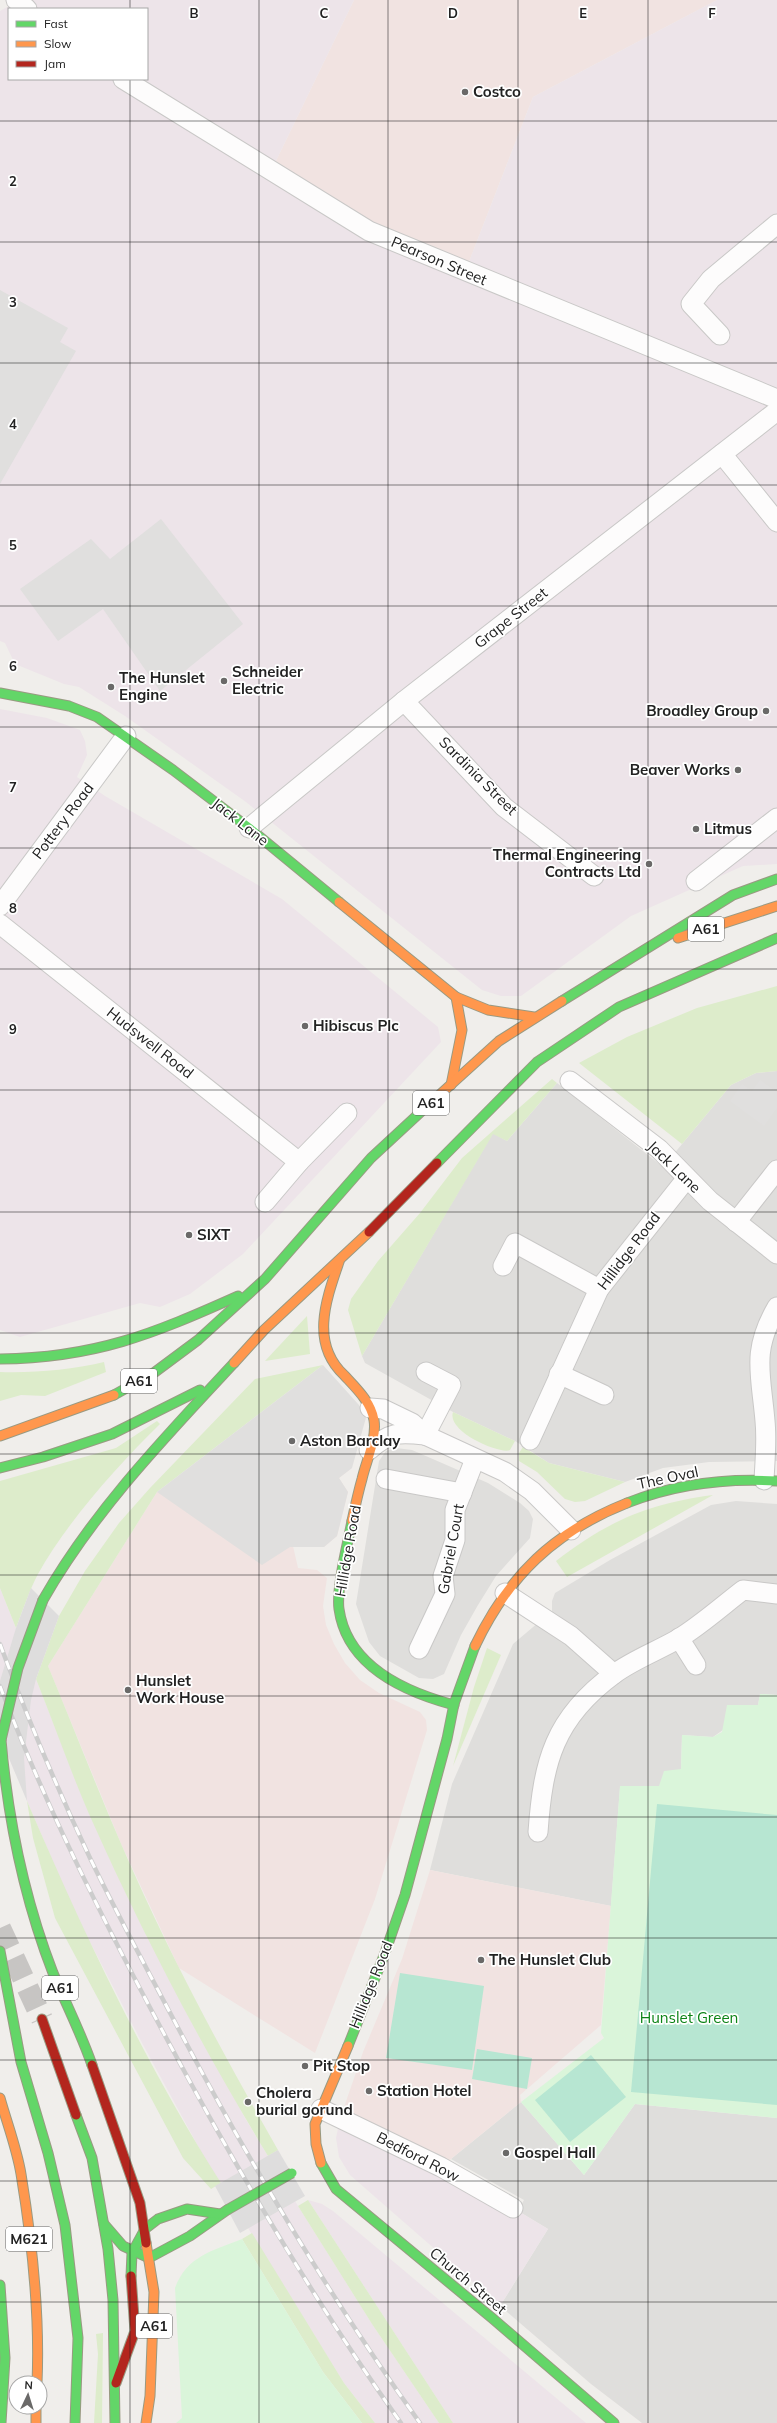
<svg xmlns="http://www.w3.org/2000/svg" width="777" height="2423" font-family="Mulish,sans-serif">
  <rect width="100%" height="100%" fill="#f0eeeb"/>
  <g fill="#dfdedc">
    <polygon points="777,1071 777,1461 709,1462 663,1468 625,1482 549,1463 515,1441 453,1412 365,1363 362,1356 493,1133 507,1141 557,1083 663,1167 731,1085 756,1073"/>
    <polygon points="396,1448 412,1450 488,1483 520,1503 529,1511 533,1519 530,1538 496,1576 478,1605 461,1635 444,1674 433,1679 419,1678 380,1656 369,1642 356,1604 379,1461 386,1451"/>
    <polygon points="736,1501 777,1504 777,1695 760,1694 758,1705 713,1737 682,1735 681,1769 660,1786 620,1787 611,1906 430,1870 452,1784 513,1644 552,1611 552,1601 555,1593 610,1560 711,1505"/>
    <polygon points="521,2102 584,2175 635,2104 777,2118 777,2423 642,2423 591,2384 500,2306 548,2229 518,2211 524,2200 451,2159"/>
  </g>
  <g fill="#f1e3e1">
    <polygon points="354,0 717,0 533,97 465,272 272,169"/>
    <polygon points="352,1468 339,1478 348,1492 337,1536 324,1547 293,1546 298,1568 317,1570 327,1578 323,1606 326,1625 334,1644 345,1663 360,1680 379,1693 420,1712 426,1720 427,1730 375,1899 315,2053 179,1968 122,1846 48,1666 157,1492"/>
    <polygon points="430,1870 611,1906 601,2025 520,2095 521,2102 441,2167 340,2119 363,2052 402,1959"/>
  </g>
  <g fill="#ede4e9" fill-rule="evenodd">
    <path d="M20,0H354L272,169L465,272L533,97L717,0H777V864L743,866L631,916L521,996H501L482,990L246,802L125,716L79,687L64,684L15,664L5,643L0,641V11ZM9,9H147V79H9Z"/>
    <polygon points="0,709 47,718 80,730 85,741 87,755 77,777 105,796 282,899 438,1027 441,1042 243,1254 190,1294 160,1307 140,1303 20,1337 0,1330"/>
    <polygon points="0,1588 89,1813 163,1966 245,2118 298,2206 372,2324 439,2423 375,2423 344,2383 204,2157 141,2041 72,1907 0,1737"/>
    <polygon points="340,2119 513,2208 548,2229 500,2306 350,2175 339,2157 336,2138"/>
    <polygon points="308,2200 322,2204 333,2211 586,2423 453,2423"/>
  </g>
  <g fill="#ddeccb">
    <polygon points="777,986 777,1071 756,1073 731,1085 682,1144 579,1063 627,1037 697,1008"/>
    <polygon points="552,1079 557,1083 507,1141 493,1134 362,1356 348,1310 351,1299 378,1261 420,1213 462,1158"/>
    <polygon points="307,1316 310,1354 265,1361"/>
    <path d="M104,1362L106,1372L45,1396L21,1395L0,1401V1372C34,1373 71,1370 104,1362Z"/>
    <path d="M323,1365L157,1492L48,1666C73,1726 96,1786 122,1846C167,1950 221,2051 278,2150L268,2156C201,2046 141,1931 89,1814C70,1770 54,1724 36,1679L59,1616L85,1571L119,1523L150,1488L255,1379Z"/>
    <path d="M453,1412L515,1441L510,1450C501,1455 446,1432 453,1412Z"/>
    <path d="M157,1421L160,1424C117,1466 67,1522 38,1574C29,1591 23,1610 16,1628L0,1588V1481L116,1448Z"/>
    <polygon points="523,1447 549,1463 625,1482 585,1501 575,1502 565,1499 537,1472 519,1461 519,1453"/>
    <path d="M713,1495L567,1577L556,1561C608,1521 647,1504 713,1495Z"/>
    <polygon points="487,1648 501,1655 453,1766 474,1687"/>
    <path d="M27,1801C83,1932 144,2062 221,2183L211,2189L183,2158L55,1918L33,1838Z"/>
    <polygon points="308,2200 453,2423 439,2423 372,2324 298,2206"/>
    <polygon points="252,2233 344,2383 375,2423 362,2423 323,2372 242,2239"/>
    <polygon points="103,2333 102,2423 94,2423 98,2354 96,2334"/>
  </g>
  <g fill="#daf5da">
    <polygon points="760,1694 777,1695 777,2118 635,2104 584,2175 521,2102 604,2038 601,2033 620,1786 659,1786 664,1771 681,1769 682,1735 713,1737 722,1732 727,1705 758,1705"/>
    <path d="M242,2239L323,2372L362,2423H176L182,2418L175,2288C187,2256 212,2251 242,2239Z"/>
  </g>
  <g fill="#b7e6d2">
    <polygon points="657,1804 777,1815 777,2105 631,2092"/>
    <polygon points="400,1973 484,1986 472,2070 386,2058"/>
    <polygon points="477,2049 532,2058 527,2089 472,2079"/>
    <polygon points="591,2055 626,2097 570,2142 535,2100"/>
  </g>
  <g fill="#e0dfde">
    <polygon points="0,290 68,328 60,342 76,351 0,484"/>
    <polygon points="161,519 243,624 160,691 103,609 58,641 20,589 91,539 110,559"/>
    <polygon points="760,1080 777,1092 777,1108 764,1126 730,1101 742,1084 752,1091"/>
    <polygon points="323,1365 367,1414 352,1468 339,1478 348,1492 337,1536 324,1547 290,1547 262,1565 157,1492"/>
  </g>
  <g fill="#dedddd">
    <polygon points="31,1588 59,1616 36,1679 31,1700 24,1758 27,1801 0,1737 0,1681 16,1628"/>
    <polygon points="278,2150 305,2196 240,2233 215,2186"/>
  </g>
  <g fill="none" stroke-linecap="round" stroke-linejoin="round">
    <polyline stroke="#c7c5c3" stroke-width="22" stroke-dasharray="22 11" stroke-linecap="butt" points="0,1928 42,2019"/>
    <defs>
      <g id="street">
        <polyline points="16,0 27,9"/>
        <polyline points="123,79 369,231 777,399"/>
        <polyline points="720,335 691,304 711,279 777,224"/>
        <polyline points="722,454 777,522"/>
        <polyline points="404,701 504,807 594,876"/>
        <polyline points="249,828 404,701 777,411"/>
        <polyline points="696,881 777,818"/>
        <polyline points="0,906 126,736"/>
        <polyline points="0,924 299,1162"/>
        <polyline points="570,1081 659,1149 710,1201 777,1254"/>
        <polyline points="265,1202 299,1162 347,1113"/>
        <polyline points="736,1222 777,1170"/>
        <polyline points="503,1266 515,1243 599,1289"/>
        <polyline points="559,1374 604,1395"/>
        <polyline points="370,1408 383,1409 412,1423 425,1435 505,1472 532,1491 571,1530"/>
        <polyline points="425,1435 451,1385 426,1372"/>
        <polyline points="530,1440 599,1289 687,1178"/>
        <path d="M369,1450C390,1432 398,1432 425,1435"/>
        <polyline points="386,1479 462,1493"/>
        <path d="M764,1480C765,1460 767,1440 765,1421C761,1373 751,1352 777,1307"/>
        <polyline points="505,1593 571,1636 614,1674"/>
        <polyline points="679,1638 696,1665"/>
        <polyline points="419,1649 445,1594 443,1576 455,1540 455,1510 475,1459"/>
        <path d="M538,1832C543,1762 554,1718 614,1674C633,1660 657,1651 678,1639C701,1625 722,1606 743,1590L777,1594"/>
        <polyline points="321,2109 441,2167 513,2208"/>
      </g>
      <g id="fast">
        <polyline points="0,693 69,706 97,717 173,770 249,828 339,902"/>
        <polyline points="562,1001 733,895 777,879"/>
        <polyline points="437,1163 537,1062 619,1007 777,938"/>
        <path d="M0,1359C95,1358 153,1334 238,1296"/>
        <polyline points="114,1395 155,1372 198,1340 265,1279 371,1158 425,1108"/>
        <polyline points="0,1468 43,1457 112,1434 200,1390"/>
        <path d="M627,1503C675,1484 726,1478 777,1481"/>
        <path d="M352,1521C348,1542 336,1589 339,1609C347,1666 405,1692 454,1705"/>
        <path d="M43,1600C93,1512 165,1437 234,1363"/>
        <path d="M1,1740C8,1820 24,1898 53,1973C66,2004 81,2033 92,2065"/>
        <polyline points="0,1951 21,2062 48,2153 65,2225 78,2338 75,2423"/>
        <polyline points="348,2046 385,1953 405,1895 447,1739 454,1704 475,1646"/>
        <polyline points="76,2115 92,2158 108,2249 113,2300 115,2423"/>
        <polyline points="321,2163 336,2189 492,2318 614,2423"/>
        <polyline points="104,2224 123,2246 149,2258 190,2236 227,2210"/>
        <polyline points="131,2276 132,2253 145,2229 158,2219 187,2209 220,2214"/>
        <polyline points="0,2285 5,2358 1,2423"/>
      </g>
      <g id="slow">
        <polyline points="339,902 456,997 488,1010 534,1017"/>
        <polyline points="678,938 777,906"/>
        <polyline points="451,1085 462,1030 456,997"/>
        <polyline points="425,1108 499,1041 562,1001"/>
        <path d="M339,1262C326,1300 310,1343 344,1375C356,1388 371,1402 374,1420C377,1439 366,1461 362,1479C358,1493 355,1507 352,1521"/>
        <polyline points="234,1363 264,1330 369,1232"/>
        <polyline points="0,1436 114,1395"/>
        <path d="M475,1646C509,1575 554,1532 627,1503"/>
        <path d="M0,2098C7,2123 17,2149 21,2174C32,2241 40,2315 37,2383"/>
        <polyline points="321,2163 316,2144 315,2124 348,2046"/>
        <polyline points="36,2407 36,2423"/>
        <polyline points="146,2423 150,2396 154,2292 146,2243"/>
      </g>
      <g id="jam">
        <polyline points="369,1232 437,1163"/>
        <polyline points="42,2019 76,2115"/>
        <polyline points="92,2065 140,2203 146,2243"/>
        <polyline points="116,2383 135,2331 131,2276"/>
      </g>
    </defs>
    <use href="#street" stroke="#c9c8c7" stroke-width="21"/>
    <use href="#fast" stroke="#999a82" stroke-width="11"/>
    <use href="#slow" stroke="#999a82" stroke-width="11"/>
    <use href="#jam" stroke="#999a82" stroke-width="11"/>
    <use href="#street" stroke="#fdfcfc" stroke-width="19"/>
    <use href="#fast" stroke="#63d668" stroke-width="9"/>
    <use href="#slow" stroke="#ff974d" stroke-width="9"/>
    <use href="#jam" stroke="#b3261e" stroke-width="9"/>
    <defs>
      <g id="rail">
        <path d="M0,1644C27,1717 57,1788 90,1858C117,1914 147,1969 176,2024C249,2162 329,2296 420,2423"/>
        <path d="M0,1686C45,1805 102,1918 162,2030C234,2165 312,2298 401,2423"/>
      </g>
    </defs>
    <use href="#rail" stroke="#ccc" stroke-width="4.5"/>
    <use href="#rail" stroke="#fff" stroke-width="3" stroke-dasharray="9" stroke-linecap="butt"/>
    <defs>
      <g id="fast-bridge">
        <polyline points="1,1740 18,1668 43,1600"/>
        <polyline points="227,2210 292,2173"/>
      </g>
    </defs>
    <use href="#fast-bridge" stroke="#999a82" stroke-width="11" stroke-linecap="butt"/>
    <use href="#fast-bridge" stroke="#63d668" stroke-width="9"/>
  </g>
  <path fill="none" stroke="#222" stroke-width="1" stroke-opacity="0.55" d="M130,0V9M259,0V2423M388,0V2423M518,0V2423M648,0V2423M130,79V2423M0,121H777M0,242H777M0,363H777M0,485H777M0,606H777M0,727H777M0,848H777M0,969H777M0,1090H777M0,1212H777M0,1333H777M0,1454H777M0,1575H777M0,1696H777M0,1817H777M0,1938H777M0,2060H777M0,2181H777M0,2302H777"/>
  <g fill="#6a6968" stroke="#fff" stroke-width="1.5">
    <circle cx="465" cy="92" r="4"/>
    <circle cx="224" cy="681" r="4"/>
    <circle cx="111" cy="687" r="4"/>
    <circle cx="766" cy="711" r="4"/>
    <circle cx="738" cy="770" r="4"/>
    <circle cx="696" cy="829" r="4"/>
    <circle cx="649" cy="864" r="4"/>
    <circle cx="305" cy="1026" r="4"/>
    <circle cx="189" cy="1235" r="4"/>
    <circle cx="292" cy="1441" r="4"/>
    <circle cx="128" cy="1690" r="4"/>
    <circle cx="481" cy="1960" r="4"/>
    <circle cx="305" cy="2066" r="4"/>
    <circle cx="369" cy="2091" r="4"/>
    <circle cx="248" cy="2102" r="4"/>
    <circle cx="506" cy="2153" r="4"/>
  </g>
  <g text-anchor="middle" stroke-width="3.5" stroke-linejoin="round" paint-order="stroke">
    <g fill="#fff" stroke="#646464" stroke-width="1">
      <rect x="688" y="917" width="36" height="24" rx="3"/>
      <rect x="413" y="1091" width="36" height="24" rx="3"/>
      <rect x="121" y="1369" width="36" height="24" rx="3"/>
      <rect x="42" y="1976" width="36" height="24" rx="3"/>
      <rect x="6" y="2227" width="46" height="24" rx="3"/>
      <rect x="136" y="2314" width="36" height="24" rx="3"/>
    </g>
    <g font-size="14" font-weight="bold" fill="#222">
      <text x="706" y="934">A61</text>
      <text x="431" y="1108">A61</text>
      <text x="139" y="1386">A61</text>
      <text x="60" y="1993">A61</text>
      <text x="29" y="2244">M621</text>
      <text x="154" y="2331">A61</text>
    </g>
    <g font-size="15" font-weight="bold" fill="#222" stroke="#fff" text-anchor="start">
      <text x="473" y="97">Costco</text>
      <text x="232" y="677">Schneider<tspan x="232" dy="17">Electric</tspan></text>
      <text x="119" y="683">The Hunslet<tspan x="119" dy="17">Engine</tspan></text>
      <text x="758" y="716" text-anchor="end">Broadley Group</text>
      <text x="730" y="775" text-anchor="end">Beaver Works</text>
      <text x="704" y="834">Litmus</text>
      <text x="641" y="860" text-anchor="end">Thermal Engineering<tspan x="641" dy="17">Contracts Ltd</tspan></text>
      <text x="313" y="1031">Hibiscus Plc</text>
      <text x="197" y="1240">SIXT</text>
      <text x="300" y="1446">Aston Barclay</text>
      <text x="136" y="1686">Hunslet<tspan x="136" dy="17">Work House</tspan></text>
      <text x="489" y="1965">The Hunslet Club</text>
      <text x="313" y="2071">Pit Stop</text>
      <text x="377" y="2096">Station Hotel</text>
      <text x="256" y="2098">Cholera<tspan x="256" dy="17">burial gorund</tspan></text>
      <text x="514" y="2158">Gospel Hall</text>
    </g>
    <g font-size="15" fill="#222" stroke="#fff">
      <text transform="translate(439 261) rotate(23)" y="5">Pearson Street</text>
      <text transform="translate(511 618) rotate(-38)" y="5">Grape Street</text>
      <text transform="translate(478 776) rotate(45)" y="5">Sardinia Street</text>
      <text transform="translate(63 821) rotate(-53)" y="5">Pottery Road</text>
      <text transform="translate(240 822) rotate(38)" y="5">Jack Lane</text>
      <text transform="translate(150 1043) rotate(38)" y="5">Hudswell Road</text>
      <text transform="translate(674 1167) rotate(44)" y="5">Jack Lane</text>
      <text transform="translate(629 1251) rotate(-53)" y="5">Hillidge Road</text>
      <text transform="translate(668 1478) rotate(-12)" y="5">The Oval</text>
      <text transform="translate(451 1549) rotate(-80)" y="5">Gabriel Court</text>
      <text transform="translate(348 1551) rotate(-80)" y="5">Hillidge Road</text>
      <text transform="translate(371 1985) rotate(-68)" y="5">Hillidge Road</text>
      <text transform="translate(418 2157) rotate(27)" y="5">Bedford Row</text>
      <text transform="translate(468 2281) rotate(40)" y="5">Church Street</text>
    </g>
    <g font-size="15" fill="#0c8416" stroke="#fff">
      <text x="689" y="2023">Hunslet Green</text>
    </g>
  </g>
  <g font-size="13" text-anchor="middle" font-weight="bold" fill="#222" stroke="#fff" stroke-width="3.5" stroke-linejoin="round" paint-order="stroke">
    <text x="194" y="18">B</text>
    <text x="324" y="18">C</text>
    <text x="453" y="18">D</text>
    <text x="583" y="18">E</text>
    <text x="712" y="18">F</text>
    <text x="13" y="186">2</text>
    <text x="13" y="307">3</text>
    <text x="13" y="429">4</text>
    <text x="13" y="550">5</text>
    <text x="13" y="671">6</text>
    <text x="13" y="792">7</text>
    <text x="13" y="913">8</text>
    <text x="13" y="1034">9</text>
  </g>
  <rect x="8" y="8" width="140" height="72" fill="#ffffff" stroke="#a7a7a7"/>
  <rect x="16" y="21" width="20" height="6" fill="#63d668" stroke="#a7a7a7"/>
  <text x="44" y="28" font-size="12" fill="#222222">Fast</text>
  <rect x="16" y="41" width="20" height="6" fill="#ff974d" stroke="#a7a7a7"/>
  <text x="44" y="48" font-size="12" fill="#222222">Slow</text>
  <rect x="16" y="61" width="20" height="6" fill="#b3261e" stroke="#a7a7a7"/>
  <text x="44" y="68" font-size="12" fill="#222222">Jam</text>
  <g transform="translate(28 2395) rotate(4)"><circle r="19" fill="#ffffff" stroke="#a7a7a7"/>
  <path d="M0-3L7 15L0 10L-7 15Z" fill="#6a6968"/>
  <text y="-6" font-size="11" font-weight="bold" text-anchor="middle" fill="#222222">N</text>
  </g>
</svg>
